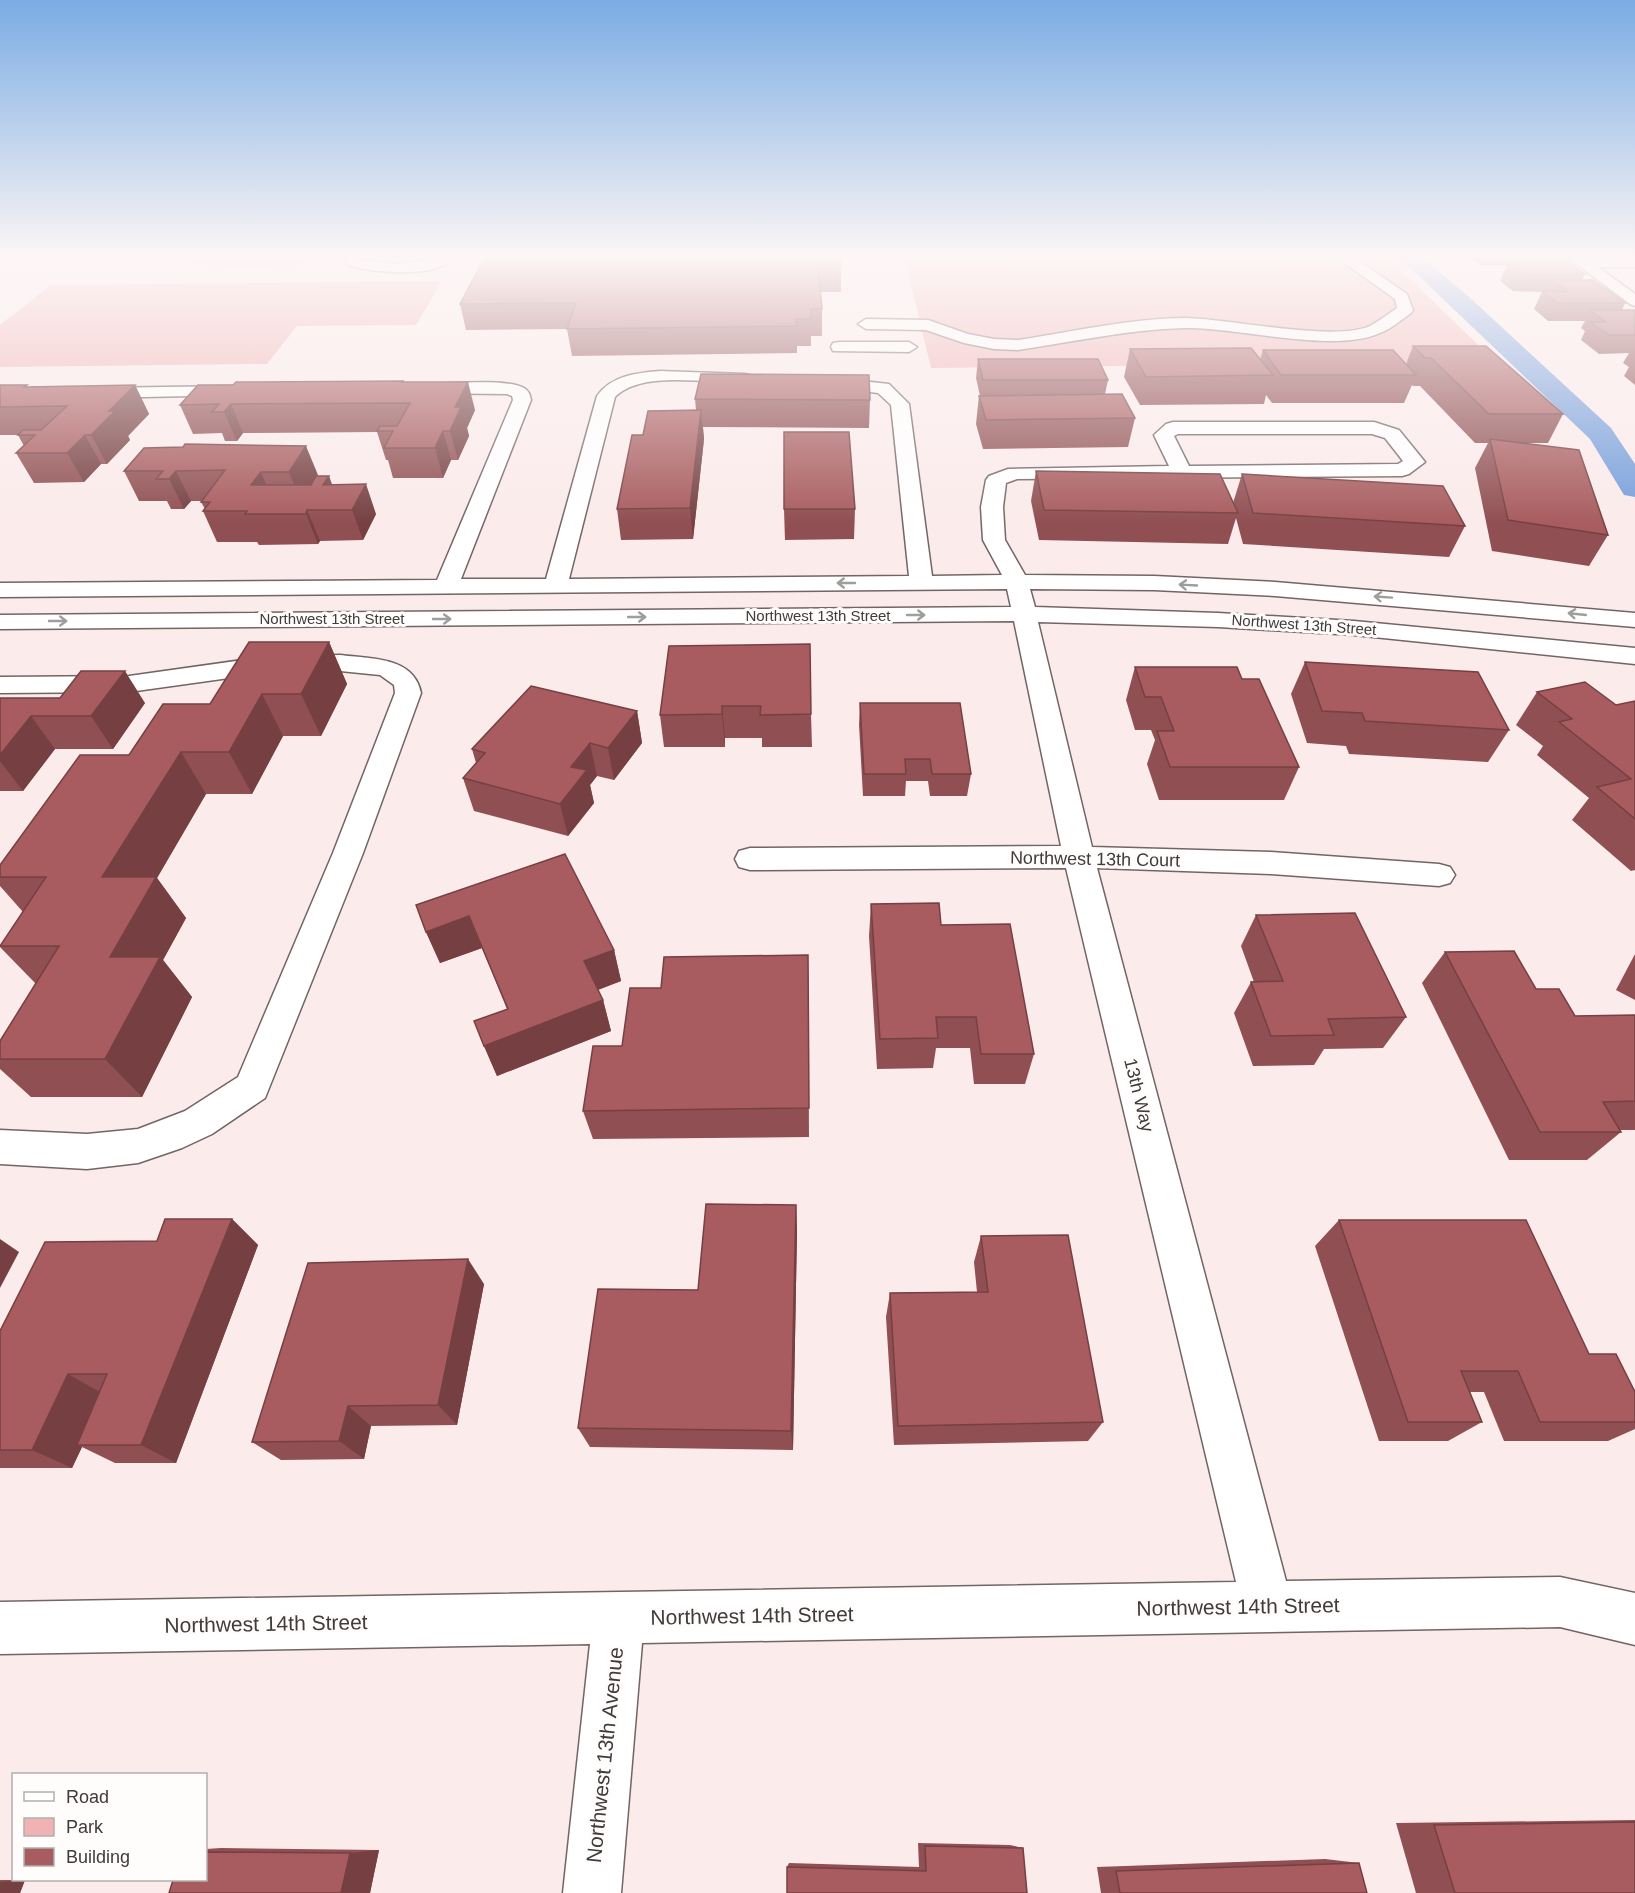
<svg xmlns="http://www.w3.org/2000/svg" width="1635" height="1893" font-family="Arial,sans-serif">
  <rect width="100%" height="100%" fill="#fbebeb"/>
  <g fill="#f0b2b3">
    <path d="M160,259H320C270,273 211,266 160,259Z"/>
    <polygon points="905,259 1389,259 1496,362 931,368"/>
    <polygon points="442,281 416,325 297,326 267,364 0,367 0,325 51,285"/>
  </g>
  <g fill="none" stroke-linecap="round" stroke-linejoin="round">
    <polygon fill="#769fdb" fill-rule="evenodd" points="1401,259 1424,259 1468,296 1611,428 1635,464 1635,497 1624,495 1590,439"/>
    <defs>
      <g id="minor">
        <path d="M345,259L400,264L432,259H453C433,279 375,272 350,266Z"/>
        <path d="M1339,259H1356L1407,294L1413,310L1411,313C1401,320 1391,329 1380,333C1334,354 1237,327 1185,328C1130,329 1073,342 1018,350L994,349L964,343L926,330L866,329L858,324L866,319L928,320L968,334L994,339L1018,340C1071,332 1133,318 1187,318C1230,319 1334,342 1370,326C1379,321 1388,314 1397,308L1395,299Z"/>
        <polygon points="1570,259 1635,259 1635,267 1598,267 1635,294 1635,306 1630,304"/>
        <polygon points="839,342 909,342 917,347 909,352 833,351 831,347 833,343"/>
        <path d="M660,371L744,374L750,375L753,379L750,383L744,384C709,383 641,370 615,397L569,579L909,576L891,405L878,393L819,386L816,382L819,378L825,377L889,384L909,404L932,576L1002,575L983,540L981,507L986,480L989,476L1008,469L1169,466L1154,435L1166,424L1173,422H1374L1399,430L1425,462L1409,474L1402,476L1017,479L1006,483L1003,507L1005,540L1025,575L1154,576L1275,582L1635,613V627L1275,596L1154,590L1030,589L1035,607L1218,613L1354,621L1635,648V664L1354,635L1218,627L1038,622L1092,847L1271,852L1439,864L1450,867L1455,875L1450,883L1439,886L1271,874L1097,868L1286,1581L1560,1577L1635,1593V1645L1560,1627L642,1643L621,1893H563L590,1644L0,1654V1602L1236,1582L1066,868L750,870L739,867L735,859L739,851L750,848L1061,846L1014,621L0,629V615L1011,607L1007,589L0,597V583L437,580L513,400L512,396L507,394L419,393L416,389L419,385L425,384C448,384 506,378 524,388C529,391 530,395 531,400L461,579H546L597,396C612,375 637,373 660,371ZM1178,434H1372L1385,438L1403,461L1398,464L1189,466L1174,436Z"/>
        <polygon points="235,386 241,387 244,391 241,395 95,398 89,397 86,393 89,389 95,388"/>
        <path d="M340,655C370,659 414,656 421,693L363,853L265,1098L212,1134L182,1148L138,1163L87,1169L0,1164V1130L87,1134L138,1129L185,1111L238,1077L333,853L395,693L394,685L380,675L340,671L264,673L129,692L0,693V677L129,676L264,657Z"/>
      </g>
    </defs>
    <use href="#minor" stroke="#726565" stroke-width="3"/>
    <use href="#minor" fill="#fff" fill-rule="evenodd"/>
  </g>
  <g fill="#904f52">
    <polygon points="484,259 841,267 841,292 821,292 822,309 822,336 811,336 811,346 797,346 797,353 572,356 567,329 466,330 460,304"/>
    <polygon points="1474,259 1564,259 1585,274 1582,280 1625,303 1622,310 1635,310 1635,385 1624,376 1629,367 1623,363 1629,353 1599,354 1581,340 1585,331 1581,328 1585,321 1548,321 1534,309 1542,292 1513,291 1500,281 1507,265 1481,265"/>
    <polygon points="1413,346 1563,414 1548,443 1524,443 1608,535 1589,566 1492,551 1475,468 1488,443 1475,443 1420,386 1413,386 1412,385 1404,403 1272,403 1266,395 1264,404 1140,405 1124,377 1130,349 1260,360 1263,350 1406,364"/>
    <polygon points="978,359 1108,380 1105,394 1135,418 1128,447 983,449 976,424 979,396 980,396 976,378"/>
    <polygon points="403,382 475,410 467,428 469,436 458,460 451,460 443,478 393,478 388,460 386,460 377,432 243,433 237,441 225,441 222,433 193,434 180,405"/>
    <polygon points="0,385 28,387 135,385 149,414 128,436 130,440 107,464 101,464 84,482 34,483 16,453 24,446 18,435 0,435"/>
    <polygon points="695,399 870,400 869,428 703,427 704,439 693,539 621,540 617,509 643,435 696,410"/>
    <polygon points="144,448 317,476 376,514 363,540 320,541 318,544 259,545 257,542 217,542 203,511 205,509 201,502 202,501 191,501 184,509 171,509 167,501 139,501 124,471"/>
    <polygon points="1036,471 1233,503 1242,474 1465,526 1449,557 1243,544 1236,518 1228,544 1039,540 1031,501"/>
    <polygon points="784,509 855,509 854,539 785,540"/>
    <polygon points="329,642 347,684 321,736 283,736 252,794 206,794 157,878 186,918 163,960 192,997 142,1097 31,1097 0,1069 0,1041 36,984 0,947 23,912 0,886 0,865 129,755 210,704"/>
    <polygon points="669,646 811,714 812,747 762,747 762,738 725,738 725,747 664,747 660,715"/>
    <polygon points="1305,662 1509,730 1488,762 1349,754 1346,746 1307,743 1291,694"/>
    <polygon points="1135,667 1242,679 1299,767 1284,800 1159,800 1147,764 1155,740 1151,730 1135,730 1126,700"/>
    <polygon points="1537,692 1616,705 1635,701 1635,870 1631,871 1572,820 1589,798 1537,755 1543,746 1516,725"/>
    <polygon points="0,698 145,703 113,749 55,749 23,791 0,791"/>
    <polygon points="860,703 971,774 967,796 930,796 928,781 906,781 905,796 863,796 859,725"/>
    <polygon points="637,711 642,743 614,780 597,776 590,785 594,803 568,836 474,811 463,778 476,763 472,749"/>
    <polygon points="871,904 941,925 1034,1054 1025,1084 974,1084 970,1048 936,1048 933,1068 877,1069 869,936"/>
    <polygon points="1256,915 1406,1017 1383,1048 1324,1049 1314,1065 1253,1066 1234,1013 1251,982 1254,982 1241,946"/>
    <polygon points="426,932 614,950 621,981 598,990 603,1000 611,1031 497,1076 484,1046 507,1009 482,948 440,963"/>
    <polygon points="1445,952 1536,989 1575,1016 1635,1015 1635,1130 1620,1130 1621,1132 1587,1160 1509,1160 1422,983"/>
    <polygon points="1635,954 1635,1000 1616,990"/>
    <polygon points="808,955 809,1137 593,1139 583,1111 622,1046 661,988"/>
    <polygon points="796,1205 797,1231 793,1450 590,1447 578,1428 698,1290"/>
    <polygon points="232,1219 258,1245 176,1463 115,1463 82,1447 72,1468 0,1468 0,1331"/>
    <polygon points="1339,1220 1589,1354 1635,1392 1635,1429 1608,1441 1504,1441 1484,1392 1470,1392 1482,1422 1448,1441 1379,1441 1315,1246"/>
    <polygon points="981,1236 1103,1422 1088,1441 894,1445 886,1317 890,1293 977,1292 974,1262"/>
    <polygon points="484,1284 457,1425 371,1426 364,1459 281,1460 252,1442"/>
    <polygon points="1635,1820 1635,1893 1416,1893 1396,1823"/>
    <polygon points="918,1843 1010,1845 1023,1848 1027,1893 787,1867 789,1863 919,1867"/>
    <polygon points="221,1848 379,1850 370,1893 169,1893 206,1880 206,1849"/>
    <polygon points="1325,1859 1359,1863 1367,1893 1101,1893 1097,1867"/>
    <polygon points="0,1880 25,1880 20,1893 0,1893"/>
  </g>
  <g fill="#764042">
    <polygon points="468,382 475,410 467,428 469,436 458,460 450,431 455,407"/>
    <polygon points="135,385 149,414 128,436 130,440 107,464 91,435 109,411"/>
    <polygon points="231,404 243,433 237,441 224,412"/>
    <polygon points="701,410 704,439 693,539 690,508"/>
    <polygon points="443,431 451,460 443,478 435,448"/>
    <polygon points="85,435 101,464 84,482 67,453"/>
    <polygon points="306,446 318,475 301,502 289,472"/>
    <polygon points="176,471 191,501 184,509 169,479"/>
    <polygon points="261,472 273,502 251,485"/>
    <polygon points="329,476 340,506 323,485"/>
    <polygon points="366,484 376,514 363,540 352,510"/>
    <polygon points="307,510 320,541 318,544 306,514"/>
    <polygon points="329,642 347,684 321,736 301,694"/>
    <polygon points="125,671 145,703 113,749 91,716"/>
    <polygon points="262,694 283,736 252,794 229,752"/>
    <polygon points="722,706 725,738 725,747 722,714"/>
    <polygon points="637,711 642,743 614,780 608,748"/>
    <polygon points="31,716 55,749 23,791 0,761 0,755"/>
    <polygon points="590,743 597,776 590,785 594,803 568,836 560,804 571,767"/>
    <polygon points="181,752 206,794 157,878 186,918 163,960 192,997 142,1097 105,1059 110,957 102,877"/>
    <polygon points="469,916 482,948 440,963 426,932"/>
    <polygon points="614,950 621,981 592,992 584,961"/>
    <polygon points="603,1000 611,1031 497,1076 484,1046"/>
    <polygon points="796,1205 797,1231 793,1450 791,1431"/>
    <polygon points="232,1219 258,1245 176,1463 141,1445"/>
    <polygon points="0,1239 19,1252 0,1288"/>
    <polygon points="468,1259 484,1284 457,1425 438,1405"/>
    <polygon points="68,1374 105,1395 77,1445 82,1447 72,1468 32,1450"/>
    <polygon points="348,1406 371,1426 364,1459 339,1441"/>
    <polygon points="379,1850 370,1893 341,1893 350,1853"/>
    <polygon points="25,1880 20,1893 0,1893 0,1882"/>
  </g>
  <g fill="#a85c5f" stroke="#764042" stroke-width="1.5">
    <polygon points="484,259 840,259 841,267 818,267 822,309 811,309 811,319 796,319 797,326 567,329 576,303 460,304"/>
    <polygon points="1524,259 1564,259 1585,274 1521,274 1508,264 1531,264"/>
    <polygon points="1552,280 1593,280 1625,303 1557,303 1542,291 1567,292"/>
    <polygon points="1590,310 1635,310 1635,335 1609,335 1590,322 1606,322"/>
    <polygon points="1413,346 1486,346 1563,414 1489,414 1431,358 1425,358"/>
    <polygon points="1251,348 1273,375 1146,377 1130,349"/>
    <polygon points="1263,350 1393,350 1416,375 1281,375"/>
    <polygon points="978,359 1098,359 1108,380 983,380"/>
    <polygon points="701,374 869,375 870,400 695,399"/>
    <polygon points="403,381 402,382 468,382 455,407 461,407 450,431 443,431 435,448 384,448 393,431 377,431 380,426 397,426 410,403 231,404 224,412 212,412 219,404 180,405 198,385 233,385 236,382"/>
    <polygon points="0,385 27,385 24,387 135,385 109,411 115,411 91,435 85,435 67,453 16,453 35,435 18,435 23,430 41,430 67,406 0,407"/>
    <polygon points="1122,394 1135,418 986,420 979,396"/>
    <polygon points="701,410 690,508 617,509 632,435 643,435 648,411"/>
    <polygon points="784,432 849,432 855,509 784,509"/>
    <polygon points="1490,439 1579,450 1608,535 1508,520"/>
    <polygon points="185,444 306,446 289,472 261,472 251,485 311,485 316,476 329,476 323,485 366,484 352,510 307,510 306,514 245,514 247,511 203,511 210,502 201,502 225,470 176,471 169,479 156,479 163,471 124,471 144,448 183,447"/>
    <polygon points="1036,471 1220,474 1238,513 1044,510"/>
    <polygon points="1242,474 1443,486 1465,526 1253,513"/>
    <polygon points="249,642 329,642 301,694 262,694 229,752 181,752 102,877 156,877 110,957 160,957 105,1059 0,1059 0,1041 59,946 0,946 46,877 0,877 0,865 80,755 129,755 163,704 210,704"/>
    <polygon points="810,644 811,714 760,715 761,706 722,706 722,714 660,715 669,646"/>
    <polygon points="1305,662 1478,672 1509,730 1365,721 1362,713 1322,711"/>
    <polygon points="1135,667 1237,667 1242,679 1259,679 1299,767 1170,767 1157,731 1174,731 1161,697 1145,697"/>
    <polygon points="81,671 125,671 91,716 31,716 0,755 0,698 60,698"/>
    <polygon points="1585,682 1616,705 1635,701 1635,819 1597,787 1631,779 1559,722 1572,719 1537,692"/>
    <polygon points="531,686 637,711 608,748 590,743 571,767 587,770 560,804 463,778 485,753 472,749"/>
    <polygon points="860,703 960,703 971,774 932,774 930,759 905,759 906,774 864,774"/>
    <polygon points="565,854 614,950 584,961 603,1000 484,1046 474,1021 508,1009 469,916 426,932 416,905"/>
    <polygon points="939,903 941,925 1010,924 1034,1054 981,1054 976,1017 936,1017 938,1038 880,1039 871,904"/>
    <polygon points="1355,913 1406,1017 1328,1019 1334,1035 1271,1036 1251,982 1283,981 1256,915"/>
    <polygon points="1514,951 1536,989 1559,989 1575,1016 1635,1015 1635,1101 1603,1102 1621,1132 1540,1132 1445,952"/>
    <polygon points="808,955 809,1108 583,1111 593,1046 622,1046 630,988 661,988 664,957"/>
    <polygon points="706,1204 796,1205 791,1431 578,1428 598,1289 698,1290"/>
    <polygon points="165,1219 232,1219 141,1445 77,1445 107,1374 68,1374 32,1450 0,1450 0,1331 45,1242 157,1241"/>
    <polygon points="1339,1220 1526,1220 1589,1354 1616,1354 1635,1392 1635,1422 1540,1422 1518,1371 1461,1371 1482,1422 1408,1422"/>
    <polygon points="1068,1235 1103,1422 898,1426 890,1293 988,1292 981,1236"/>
    <polygon points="468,1259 438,1405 348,1406 339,1441 252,1442 308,1263"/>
    <polygon points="1635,1822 1635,1893 1455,1893 1434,1825"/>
    <polygon points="925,1846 1023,1848 1027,1893 787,1893 787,1867 926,1871"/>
    <polygon points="206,1852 350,1853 341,1893 169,1893 173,1880 206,1880"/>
    <polygon points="1359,1863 1367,1893 1120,1893 1116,1871"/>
  </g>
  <defs><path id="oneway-shaft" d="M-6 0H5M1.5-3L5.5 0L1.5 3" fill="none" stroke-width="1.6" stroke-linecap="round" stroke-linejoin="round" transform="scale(1.5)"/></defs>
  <g stroke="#a09d9d">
    <use href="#oneway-shaft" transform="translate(846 583) rotate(180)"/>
    <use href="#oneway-shaft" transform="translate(1188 585) rotate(-177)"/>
    <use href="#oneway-shaft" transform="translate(1383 597) rotate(-176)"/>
    <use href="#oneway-shaft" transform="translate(1577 614) rotate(-174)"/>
    <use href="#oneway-shaft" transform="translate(916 615)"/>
    <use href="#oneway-shaft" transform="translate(637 617)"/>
    <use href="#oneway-shaft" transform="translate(442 619)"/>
    <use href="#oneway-shaft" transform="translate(58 621)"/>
  </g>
  <linearGradient id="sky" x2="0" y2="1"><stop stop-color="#7aace3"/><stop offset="0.49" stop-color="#fdf6f6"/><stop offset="1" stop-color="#fdf6f6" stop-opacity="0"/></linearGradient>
  <rect width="1635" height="524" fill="url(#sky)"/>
  <g text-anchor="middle" stroke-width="6" stroke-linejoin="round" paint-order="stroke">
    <g font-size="15" fill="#413b3b" stroke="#fffcfc">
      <text x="818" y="621">Northwest 13th Street</text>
      <text x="332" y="624">Northwest 13th Street</text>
      <text transform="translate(1304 625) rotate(4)" y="5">Northwest 13th Street</text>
    </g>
    <g font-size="18" fill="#413b3b" stroke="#fffcfc">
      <text transform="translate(1095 859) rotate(1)" y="6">Northwest 13th Court</text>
      <text transform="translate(1139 1095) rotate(76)" y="6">13th Way</text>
    </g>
    <g font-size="21" fill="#413b3b" stroke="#fffcfc">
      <text transform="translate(1238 1607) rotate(-1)" y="7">Northwest 14th Street</text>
      <text transform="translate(752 1616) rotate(-1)" y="7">Northwest 14th Street</text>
      <text transform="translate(266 1624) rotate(-1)" y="7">Northwest 14th Street</text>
      <text transform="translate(605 1755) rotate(-84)" y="7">Northwest 13th Avenue</text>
    </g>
  </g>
  <rect x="12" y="1773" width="195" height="108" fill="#fffcfc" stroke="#b3afaf" stroke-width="1.5"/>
  <rect x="24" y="1792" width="30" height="9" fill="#ffffff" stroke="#b3afaf" stroke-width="1.5"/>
  <text x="66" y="1803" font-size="18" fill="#413b3b">Road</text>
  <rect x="24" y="1818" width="30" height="18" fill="#f0b2b3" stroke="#b3afaf" stroke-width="1.5"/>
  <text x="66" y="1833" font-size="18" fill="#413b3b">Park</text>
  <rect x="24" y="1848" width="30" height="18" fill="#a85c5f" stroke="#b3afaf" stroke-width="1.5"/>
  <text x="66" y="1863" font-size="18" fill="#413b3b">Building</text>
</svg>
